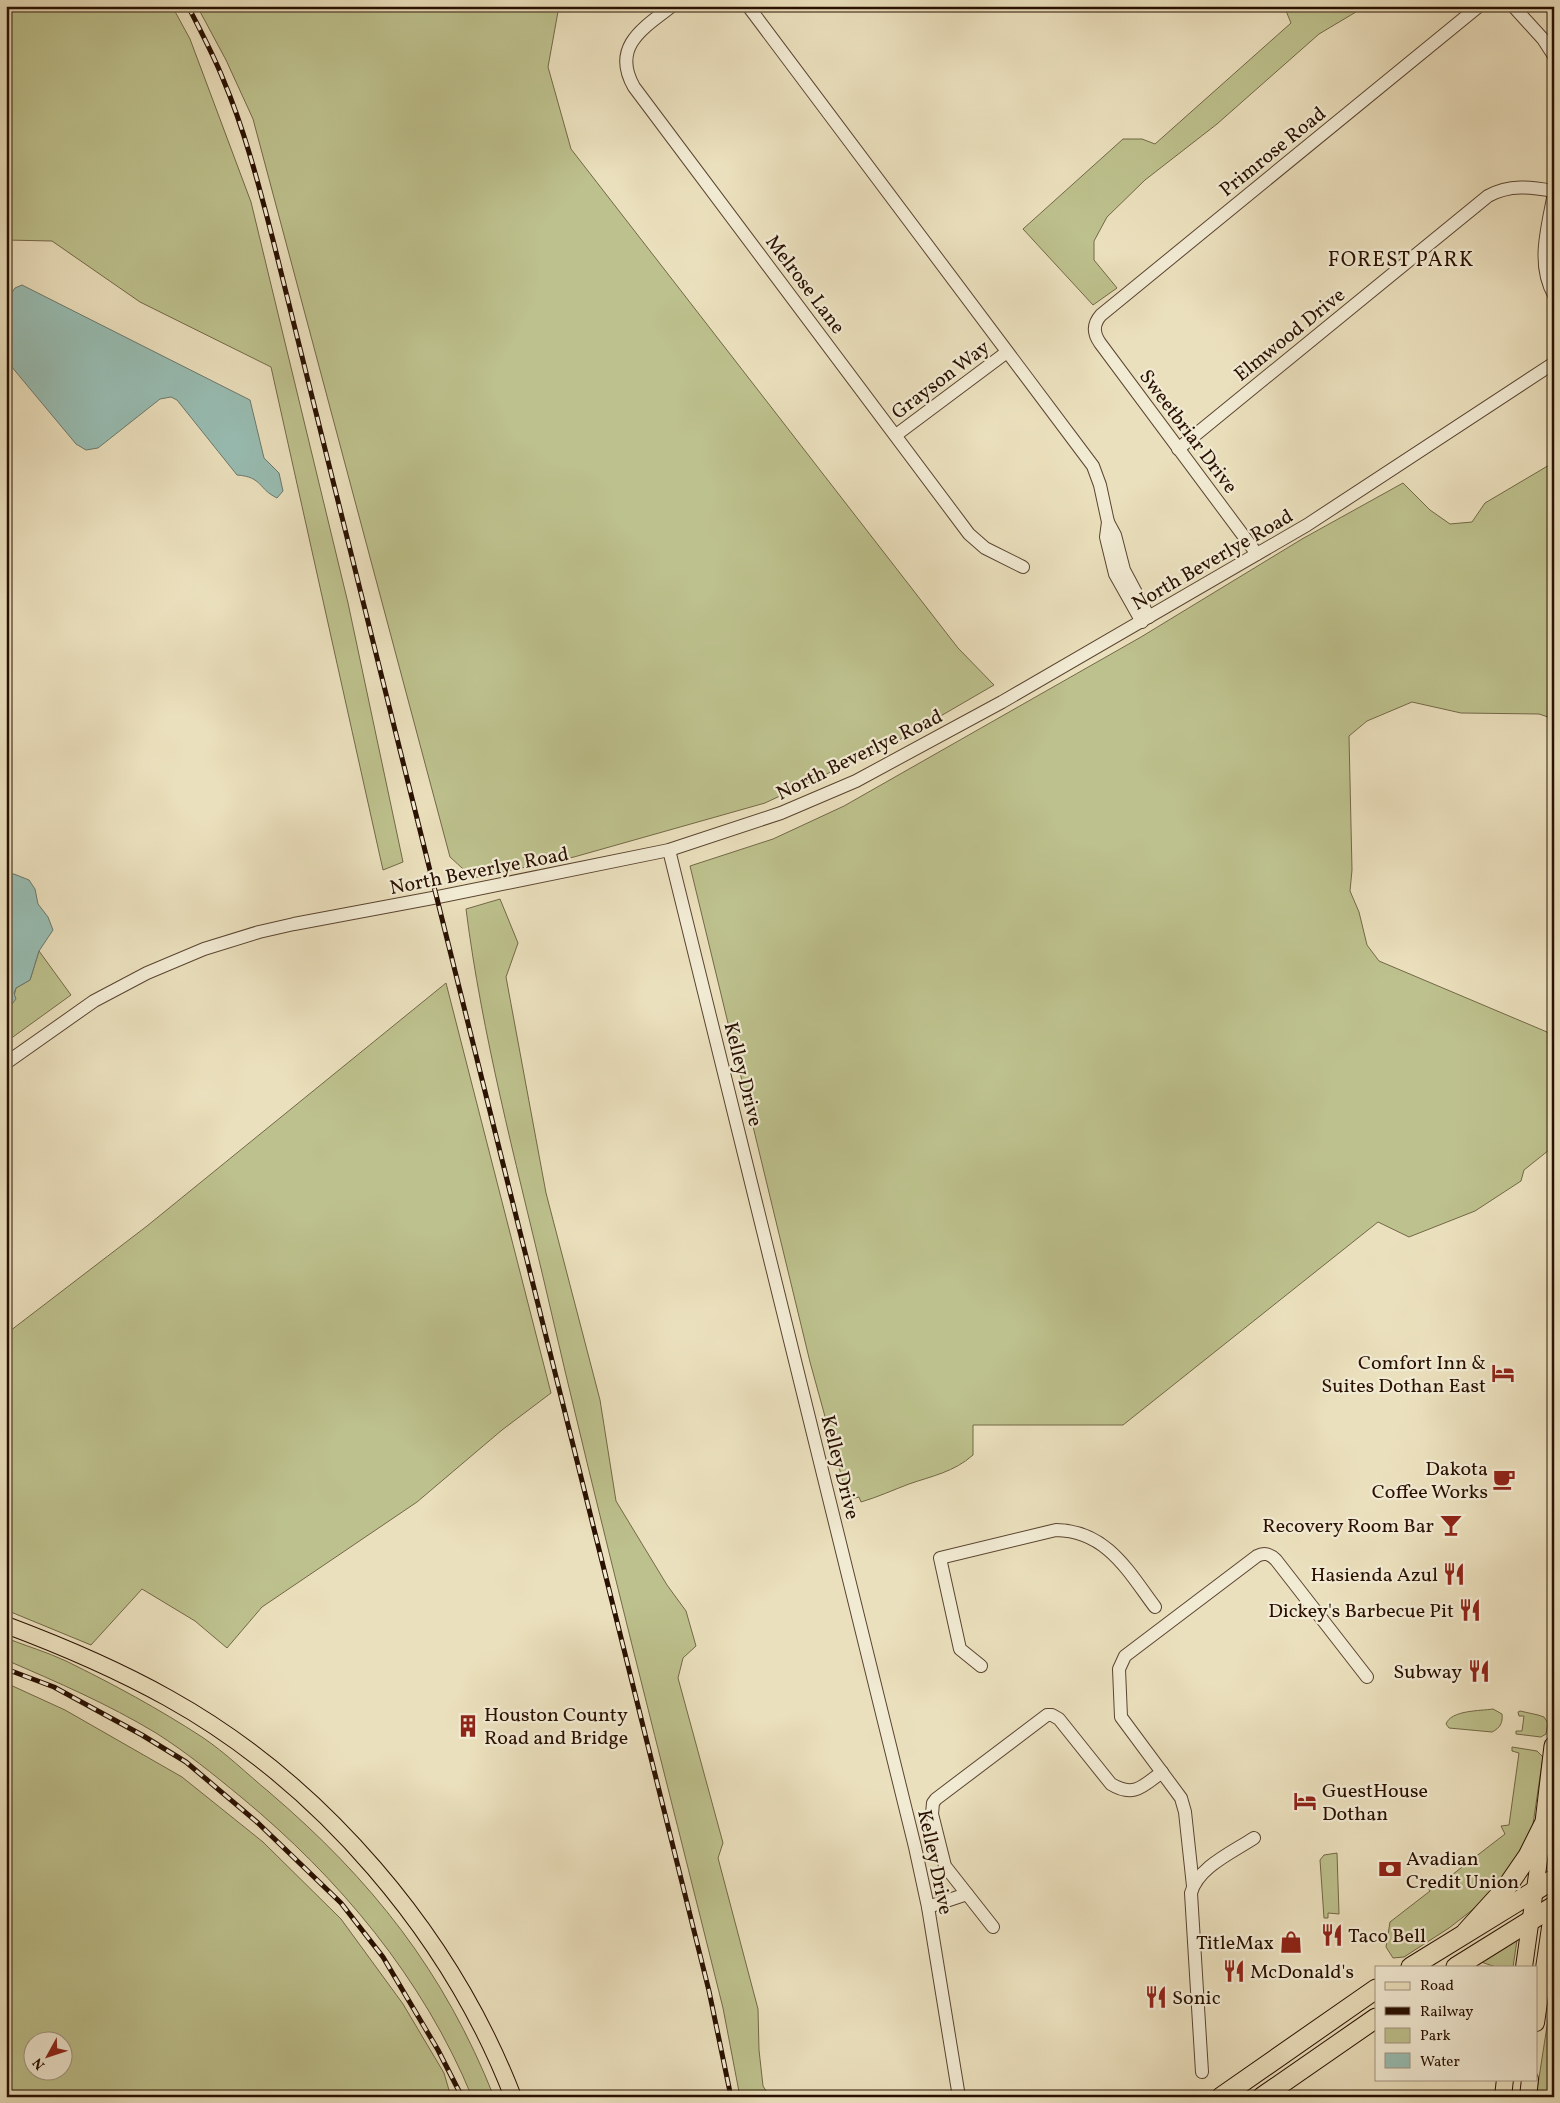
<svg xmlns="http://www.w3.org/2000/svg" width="1560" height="2103" font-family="Vollkorn,serif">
  <rect width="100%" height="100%" fill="#ebe0bd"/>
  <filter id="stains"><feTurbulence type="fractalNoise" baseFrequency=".004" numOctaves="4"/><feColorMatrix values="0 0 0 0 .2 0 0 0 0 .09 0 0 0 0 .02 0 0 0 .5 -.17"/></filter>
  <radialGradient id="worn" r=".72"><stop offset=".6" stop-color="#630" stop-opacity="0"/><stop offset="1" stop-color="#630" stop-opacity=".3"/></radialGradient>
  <g fill="#bdc18d" stroke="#736847" fill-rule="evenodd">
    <polygon points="6,6 172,6 190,39 251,202 348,603 403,862 383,870 271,367 140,302 52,241 6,240"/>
    <polygon points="197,6 559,6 548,67 571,149 958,648 994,685 901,739 765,803 574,857 473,878 450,857 253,119 226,60"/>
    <polygon points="1284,6 1366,6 1319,34 1217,124 1145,180 1107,217 1094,241 1094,260 1117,288 1093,305 1023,229 1123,139 1142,139 1155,144 1291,23"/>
    <path d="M1551,464L1554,467V719L1539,714L1461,713L1412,702L1367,721L1349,736L1352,870L1350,891L1359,912L1367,945L1379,961L1547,1032L1554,1039V1146L1524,1170L1521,1181L1475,1211L1409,1237L1378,1222L1123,1425H973V1455C954,1472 932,1476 909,1484C893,1490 878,1497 861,1502L859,1497L848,1500L810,1362L690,866L773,839L844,806L1141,637L1302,539L1403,483L1430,510L1450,524L1472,522L1485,503Z"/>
    <path d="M500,899L518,943L506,977L546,1193L600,1400L616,1501L667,1585L686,1611L696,1646L683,1658L678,1678L723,1843L718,1858L758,2009L759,2050L763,2086L770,2097H740L723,2008C663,1766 600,1524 544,1281C515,1158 482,1035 466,909Z"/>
    <polygon points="39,951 71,995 6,1042 6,1004 12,1004 16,988 30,980"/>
    <polygon points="446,983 551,1393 502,1430 417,1502 262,1607 227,1648 195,1621 142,1589 91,1645 6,1610 6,1334 147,1226"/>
    <path d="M6,1638C26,1646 47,1652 66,1661C113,1684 159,1709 202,1737C226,1753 247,1774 269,1792C372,1880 444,1971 494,2097H472C423,1978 339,1878 241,1797C213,1774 186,1752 156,1733C108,1704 57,1682 6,1660Z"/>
    <path d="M6,1683L65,1710L182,1777L263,1842L341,1919L403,2004L444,2073L451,2097H6ZM32,2040H62V2070H32Z"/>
    <path d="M1493,1709L1502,1714C1503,1723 1500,1728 1492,1732L1449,1728L1446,1724C1451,1710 1480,1711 1493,1709Z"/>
    <polygon points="1520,1711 1538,1715 1544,1717 1548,1723 1546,1734 1541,1737 1516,1734 1516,1731 1522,1731 1524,1716 1519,1716 1518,1712"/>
    <polygon points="1512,1747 1537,1751 1543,1757 1533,1824 1526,1849 1517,1865 1480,1904 1449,1928 1404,1957 1393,1958 1386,1947 1390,1922 1430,1891 1427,1886 1428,1883 1431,1883 1435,1888 1505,1834 1501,1826 1509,1825 1519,1753 1512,1751"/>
    <polygon points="1337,1853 1339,1914 1328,1913 1328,1918 1324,1918 1320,1860 1324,1855"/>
    <polygon points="1517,1940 1513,1967 1496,1967 1481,1962"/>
    <polygon points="1554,1981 1554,2066 1549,2097 1536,2097"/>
  </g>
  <g fill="#98bdb3" stroke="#6c786c">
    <path d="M22,285L250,400L264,458L279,473L283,491L277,498C258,489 263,477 237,475L177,400L171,397L160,399L98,448L86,450L76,444L6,360V301L15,288Z"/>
    <polygon points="14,874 29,880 35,889 38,904 48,917 53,930 39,951 30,980 16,988 14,993 16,999 12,1004 6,1004 6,875"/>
  </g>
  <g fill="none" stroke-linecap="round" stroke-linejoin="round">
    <defs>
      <g id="minor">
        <path d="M672,6C643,28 611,47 634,87L969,534L985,548L1023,567"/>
        <polyline points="748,6 1093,466 1100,485 1108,522 1106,537 1115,574 1142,622"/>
        <polyline points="1513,6 1543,39 1554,56"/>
        <path d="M1554,193C1548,227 1536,263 1554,295"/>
        <polyline points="896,435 1007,352"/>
        <path d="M1178,449L1488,196C1510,184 1530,187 1554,191"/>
        <polyline points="1108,522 1115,535 1124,570 1149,617"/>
        <path d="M1257,554L1100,343C1093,333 1093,324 1101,315L1479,6"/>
        <polyline points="669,850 915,1847 928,1907 959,2097"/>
        <polyline points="6,1063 94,1001 147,973 204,949 259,932 294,924 438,897 669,850 781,813 856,781 1002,702 1307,525 1554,363"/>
        <path d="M981,1666L960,1649L940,1558L1056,1530C1107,1531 1128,1571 1155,1607"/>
        <path d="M1193,1886L1185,1812L1181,1798L1121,1717L1119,1669L1125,1656L1257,1556C1265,1552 1270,1554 1276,1560L1367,1677"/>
        <polyline points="928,1907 967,1894"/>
        <path d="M993,1927L945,1866L932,1814L933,1803L936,1799L1047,1715H1052L1059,1719L1111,1784C1134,1798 1143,1786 1162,1772"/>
        <path d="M1202,2072L1191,1893C1198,1867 1233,1852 1254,1838"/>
      </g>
      <g id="major">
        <path d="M6,1625C62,1646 116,1669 168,1698C321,1783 450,1934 513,2097"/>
        <polyline points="1524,1967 1543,1832"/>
        <polyline points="1536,2023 1553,1907"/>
        <polyline points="1503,2097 1505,2079"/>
        <polyline points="1528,2097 1530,2079"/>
      </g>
      <g id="highway">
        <polyline points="1466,1932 1506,1888 1528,1856 1545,1822 1554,1746"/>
        <polyline points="1411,1967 1554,1879"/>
        <polyline points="1456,1967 1554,1906"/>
        <polyline points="1542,1985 1554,1951"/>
        <polyline points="1221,2097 1376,1989"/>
        <polyline points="1262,2097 1376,2018"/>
      </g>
    </defs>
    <use href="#minor" stroke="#5a4430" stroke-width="14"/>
    <use href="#major" stroke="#291001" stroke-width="18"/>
    <use href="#highway" stroke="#291001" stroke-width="21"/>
    <use href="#minor" stroke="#f2ebd4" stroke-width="12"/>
    <use href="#major" stroke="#ebe0bd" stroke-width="16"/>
    <use href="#highway" stroke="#ebe0bd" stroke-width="19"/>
    <defs>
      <g id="rail">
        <path d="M188,6C200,30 213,54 223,79C245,131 259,186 273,240L709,1991L731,2097"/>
        <polyline points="6,1669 54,1687 142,1735 186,1762 258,1823 341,1903 383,1957 438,2050 462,2097"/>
      </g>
    </defs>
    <use href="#rail" stroke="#291001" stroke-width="5"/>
    <use href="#rail" stroke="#f2ebd4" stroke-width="3" stroke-dasharray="9" stroke-linecap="butt"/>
  </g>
  <defs>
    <symbol id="hotel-bare" viewBox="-9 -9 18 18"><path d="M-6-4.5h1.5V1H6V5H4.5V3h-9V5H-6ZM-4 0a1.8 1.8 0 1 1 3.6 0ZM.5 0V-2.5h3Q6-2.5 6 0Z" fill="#8f2418" stroke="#f2ebd4" stroke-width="2.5" paint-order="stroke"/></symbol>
    <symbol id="cafe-bare" viewBox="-9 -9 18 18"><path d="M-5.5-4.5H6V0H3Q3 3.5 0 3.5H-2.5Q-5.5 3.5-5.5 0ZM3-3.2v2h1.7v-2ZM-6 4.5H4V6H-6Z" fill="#8f2418" stroke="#f2ebd4" stroke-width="2.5" paint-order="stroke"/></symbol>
    <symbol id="bar-bare" viewBox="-9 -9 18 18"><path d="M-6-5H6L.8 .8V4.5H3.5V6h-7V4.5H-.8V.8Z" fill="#8f2418" stroke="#f2ebd4" stroke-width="2.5" paint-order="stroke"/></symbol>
    <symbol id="restaurant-bare" viewBox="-9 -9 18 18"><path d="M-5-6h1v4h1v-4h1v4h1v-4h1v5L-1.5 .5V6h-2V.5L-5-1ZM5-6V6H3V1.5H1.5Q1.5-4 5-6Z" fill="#8f2418" stroke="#f2ebd4" stroke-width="2.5" paint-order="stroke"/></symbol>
    <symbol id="building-bare" viewBox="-9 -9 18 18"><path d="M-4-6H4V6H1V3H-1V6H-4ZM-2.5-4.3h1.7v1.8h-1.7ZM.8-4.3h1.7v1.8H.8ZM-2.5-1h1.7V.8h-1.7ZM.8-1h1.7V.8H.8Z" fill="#8f2418" stroke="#f2ebd4" stroke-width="2.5" paint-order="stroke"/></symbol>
    <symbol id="bank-bare" viewBox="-9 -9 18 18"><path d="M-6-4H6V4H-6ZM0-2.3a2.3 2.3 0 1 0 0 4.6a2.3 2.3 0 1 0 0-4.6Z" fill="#8f2418" stroke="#f2ebd4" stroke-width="2.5" paint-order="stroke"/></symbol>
    <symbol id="shop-bare" viewBox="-9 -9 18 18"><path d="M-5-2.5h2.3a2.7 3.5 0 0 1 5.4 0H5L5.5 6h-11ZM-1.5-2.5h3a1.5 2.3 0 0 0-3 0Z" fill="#8f2418" stroke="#f2ebd4" stroke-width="2.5" paint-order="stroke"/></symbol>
  </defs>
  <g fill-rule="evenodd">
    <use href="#hotel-bare" x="1487" y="1357" width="32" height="32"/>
    <use href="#cafe-bare" x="1488" y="1463" width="32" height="32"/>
    <use href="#bar-bare" x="1435" y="1509" width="32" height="32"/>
    <use href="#restaurant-bare" x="1438" y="1558" width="32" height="32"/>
    <use href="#restaurant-bare" x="1454" y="1594" width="32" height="32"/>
    <use href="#restaurant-bare" x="1463" y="1655" width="32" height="32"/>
    <use href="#building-bare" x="452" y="1710" width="32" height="32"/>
    <use href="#hotel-bare" x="1289" y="1785" width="32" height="32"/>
    <use href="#bank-bare" x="1374" y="1853" width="32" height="32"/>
    <use href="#restaurant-bare" x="1316" y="1919" width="32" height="32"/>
    <use href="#shop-bare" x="1275" y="1926" width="32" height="32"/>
    <use href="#restaurant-bare" x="1218" y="1955" width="32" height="32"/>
    <use href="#restaurant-bare" x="1140" y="1981" width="32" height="32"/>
  </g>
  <g text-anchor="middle" stroke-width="4.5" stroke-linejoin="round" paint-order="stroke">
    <g font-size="20" fill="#291001" stroke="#f2ebd4">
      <text transform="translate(1272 151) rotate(-39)" y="7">Primrose Road</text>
      <text transform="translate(806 284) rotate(53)" y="7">Melrose Lane</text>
      <text transform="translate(1289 334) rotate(-39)" y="7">Elmwood Drive</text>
      <text transform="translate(940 379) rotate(-37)" y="7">Grayson Way</text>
      <text transform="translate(1189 431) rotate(53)" y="7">Sweetbriar Drive</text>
      <text transform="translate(1212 559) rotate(-30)" y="7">North Beverlye Road</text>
      <text transform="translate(859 754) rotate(-26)" y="7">North Beverlye Road</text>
      <text transform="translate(479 870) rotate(-11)" y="7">North Beverlye Road</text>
      <text transform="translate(744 1074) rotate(76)" y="7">Kelley Drive</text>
      <text transform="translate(841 1467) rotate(76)" y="7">Kelley Drive</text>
      <text transform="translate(936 1862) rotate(78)" y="7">Kelley Drive</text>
    </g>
    <g font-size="20" fill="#291001" stroke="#f2ebd4" text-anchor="end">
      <text x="1486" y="1369">Comfort Inn &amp;<tspan x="1486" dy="23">Suites Dothan East</tspan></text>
      <text x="1488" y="1475">Dakota<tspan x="1488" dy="23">Coffee Works</tspan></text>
      <text x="1434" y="1532">Recovery Room Bar</text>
      <text x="1438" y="1581">Hasienda Azul</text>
      <text x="1454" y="1617">Dickey's Barbecue Pit</text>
      <text x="1462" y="1678">Subway</text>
      <text x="484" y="1721" text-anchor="start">Houston County<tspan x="484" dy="23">Road and Bridge</tspan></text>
      <text x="1322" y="1797" text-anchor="start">GuestHouse<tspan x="1322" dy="23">Dothan</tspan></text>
      <text x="1406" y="1865" text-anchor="start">Avadian<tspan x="1406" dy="23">Credit Union</tspan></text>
      <text x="1348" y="1942" text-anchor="start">Taco Bell</text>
      <text x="1274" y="1949">TitleMax</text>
      <text x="1250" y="1978" text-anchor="start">McDonald's</text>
      <text x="1172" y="2004" text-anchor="start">Sonic</text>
    </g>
    <g font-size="21" letter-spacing="1" fill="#291001" stroke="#f2ebd4">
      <text x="1401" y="266">FOREST PARK</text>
    </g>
  </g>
  <rect width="1560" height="2103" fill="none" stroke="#ebe0bd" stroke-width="25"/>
  <rect x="8" y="8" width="1545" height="2088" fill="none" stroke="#291001" stroke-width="2.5"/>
  <rect x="12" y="12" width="1535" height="2078" fill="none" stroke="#291001"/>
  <rect x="1375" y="1966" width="162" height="115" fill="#f2ebd4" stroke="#a29380"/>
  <rect x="1385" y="1982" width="25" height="8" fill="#ebe0bd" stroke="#a29380"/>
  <text x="1420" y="1990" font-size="15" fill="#291001">Road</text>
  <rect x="1385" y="2007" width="25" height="8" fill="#291001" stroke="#a29380"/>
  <text x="1420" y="2016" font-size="15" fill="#291001">Railway</text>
  <rect x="1385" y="2028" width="25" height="15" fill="#bdc18d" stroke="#a29380"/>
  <text x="1420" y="2040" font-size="15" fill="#291001">Park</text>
  <rect x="1385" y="2053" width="25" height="15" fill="#98bdb3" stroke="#a29380"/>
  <text x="1420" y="2066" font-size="15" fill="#291001">Water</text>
  <g transform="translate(48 2056) rotate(230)"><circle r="24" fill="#f2ebd4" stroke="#a29380"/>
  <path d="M0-4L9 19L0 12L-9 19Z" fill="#8f2418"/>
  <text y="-8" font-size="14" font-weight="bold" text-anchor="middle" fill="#291001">N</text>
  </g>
  <rect width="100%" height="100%" filter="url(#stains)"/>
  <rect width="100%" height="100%" fill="url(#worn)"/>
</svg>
